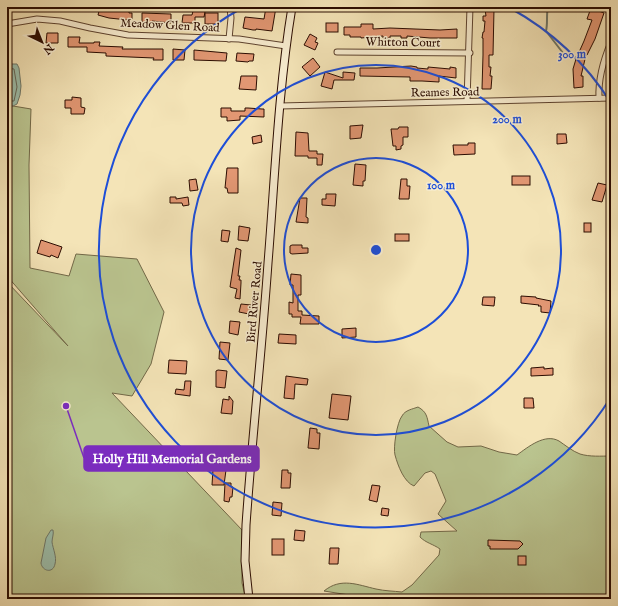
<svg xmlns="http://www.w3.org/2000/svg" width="618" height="606" font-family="'IM FELL English',serif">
  <rect width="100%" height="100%" fill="#f4e4b7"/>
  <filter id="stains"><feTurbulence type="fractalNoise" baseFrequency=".005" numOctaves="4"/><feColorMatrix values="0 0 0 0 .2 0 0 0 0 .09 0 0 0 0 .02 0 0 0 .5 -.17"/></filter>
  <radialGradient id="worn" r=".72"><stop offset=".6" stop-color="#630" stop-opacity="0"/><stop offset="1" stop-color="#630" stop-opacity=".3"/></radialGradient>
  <g fill="#bac48f" stroke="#726848">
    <polygon points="7,105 31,109 29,165 30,268 69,276 76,254 137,259 164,312 151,364 132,396 112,393 242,530 242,583 246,599 7,599 7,282 68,346 7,276"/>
    <path d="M418,407C427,412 427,417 429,426L447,442L458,447L481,446L499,452L517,455C528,447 545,433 559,441C565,445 572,451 580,454C590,457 601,456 611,456V599H589L572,596L569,599H344L349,595L324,591C341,577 358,585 376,589C385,591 393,591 402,592L412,585L439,555L440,549C433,544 426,543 420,537L421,532L457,531L438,514L446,501L435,474L431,471L425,473L414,486C404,482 398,466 395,455C393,448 397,422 402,416C405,410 413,409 418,407Z"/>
  </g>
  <g fill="#9cbfac" stroke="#6f7768">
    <polygon points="7,64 17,64 19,68 21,86 20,95 17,104 13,106 7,105"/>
    <path d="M51,530H53C54,534 52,538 52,542C53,549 57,557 55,564C53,574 42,571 41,563L46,538Z"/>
  </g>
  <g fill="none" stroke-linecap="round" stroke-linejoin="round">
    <polyline stroke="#646656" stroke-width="1" points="7,68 14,69 17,87 14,101 7,101"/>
    <path stroke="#6f7768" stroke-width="2" d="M548,7C546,15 548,23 546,31L563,53"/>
  </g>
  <g fill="#e29773" stroke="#2b0c01">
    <polygon points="100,7 129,11 129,13 132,13 132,19 128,19 128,20 109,18 98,15"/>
    <polygon points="194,7 206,7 204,17 195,17 195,23 182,23 183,15 192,15"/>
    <polygon points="266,7 276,7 272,31 256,29 256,30 253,30 243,28 245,17 264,19"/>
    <polygon points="591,8 604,13 595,39 587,55 586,55 581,76 583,76 583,87 574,88 573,69 576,59 584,41 592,20 587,19"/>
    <polygon points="485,9 494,9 493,55 489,55 489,67 491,67 490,76 492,76 491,89 482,89 483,55 483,38 482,38 483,32 484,32 485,21 483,21 483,16 486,16"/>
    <polygon points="142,13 171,14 171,23 152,21 152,23 142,22"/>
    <rect x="205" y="13" width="13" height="11"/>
    <rect x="326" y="23" width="12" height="9"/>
    <polygon points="361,24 373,24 373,29 390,28 440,30 457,29 457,38 430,38 407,36 407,38 401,38 401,36 390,36 390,38 383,38 383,36 361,38 361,37 350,37 350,35 344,35 344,27 361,27"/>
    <polygon points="47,33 58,33 58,43 46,43"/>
    <polygon points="310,34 317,38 315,42 318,43 315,50 304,45"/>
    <polygon points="68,37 80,37 79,43 94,43 94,42 100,42 99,46 123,47 122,49 163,49 163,60 153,60 154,58 106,56 106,53 87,52 87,47 68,47"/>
    <polygon points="173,49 185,50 184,60 173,60"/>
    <polygon points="194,50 227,53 226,61 194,60"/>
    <polygon points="237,53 254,54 253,61 249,61 248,62 236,61"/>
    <polygon points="313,58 320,67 310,76 302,67"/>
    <polygon points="411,66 417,67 417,68 428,69 428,67 450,69 450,67 456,68 456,78 439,76 439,82 422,81 410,81 410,77 360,76 360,68 377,68"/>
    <polygon points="325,72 343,78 343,72 355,73 354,80 334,80 332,89 321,86"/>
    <polygon points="241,76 257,76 256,90 239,89"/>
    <polygon points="72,97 81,98 81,107 85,108 84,114 71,114 71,108 65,108 65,100 72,100"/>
    <polygon points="221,108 231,108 231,111 245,111 245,108 248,108 262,109 264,109 264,117 240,116 240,120 227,121 227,117 221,117"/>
    <polygon points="363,125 361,138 350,139 350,126"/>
    <polygon points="399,127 408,127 408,137 403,137 403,145 401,146 401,149 396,150 396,146 393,146 391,129 398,129"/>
    <polygon points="296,132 308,133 309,151 317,151 317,154 323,154 322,165 317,165 317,158 308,158 308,156 295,156"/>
    <polygon points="557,134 566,134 567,143 557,144"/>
    <polygon points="261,135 262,142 253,144 252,137"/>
    <polygon points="468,143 475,143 475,154 454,155 453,145 468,145"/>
    <polygon points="355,164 366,165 365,181 363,181 363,186 353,185"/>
    <polygon points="227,168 238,168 238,193 228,193 227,188 225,188"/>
    <rect x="512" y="176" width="18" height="9"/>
    <polygon points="196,179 198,190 190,191 189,180"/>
    <polygon points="401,179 407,179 407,186 410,186 409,199 399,199"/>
    <polygon points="598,183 607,185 602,202 592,200"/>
    <polygon points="326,194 336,194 335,206 322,205 322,199 326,199"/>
    <polygon points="170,197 176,197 176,199 188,197 189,205 183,206 182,203 170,203"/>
    <polygon points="300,198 307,198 306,217 308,218 308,223 296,222"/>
    <rect x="584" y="223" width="7" height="9"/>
    <polygon points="239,226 250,228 248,241 238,240"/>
    <polygon points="222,230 230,231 228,242 221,241"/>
    <rect x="395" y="234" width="14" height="7"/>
    <polygon points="41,240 62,247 58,258 51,255 50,257 37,253"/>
    <polygon points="292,245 302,245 302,248 308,248 308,253 292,254 290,253 290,246"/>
    <polygon points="236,248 241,250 238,276 240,276 239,280 241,280 241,283 240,299 235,298 237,289 230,287"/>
    <polygon points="291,274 301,275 301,295 298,295 298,311 302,311 302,315 319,316 319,324 300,324 301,317 292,317 292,314 289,314 289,302 293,303 293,285 290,285"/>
    <polygon points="521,296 536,297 536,298 551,301 550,313 541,312 541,306 538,306 539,305 521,303"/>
    <polygon points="483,297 495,297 494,306 482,305"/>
    <polygon points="241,304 251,305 249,314 239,312"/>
    <polygon points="230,321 240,322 238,335 229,333"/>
    <polygon points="356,328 356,337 342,338 342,329"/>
    <polygon points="279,334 296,335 296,344 278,343"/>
    <polygon points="220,342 230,343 228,360 219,359"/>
    <polygon points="169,360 187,361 186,374 168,373"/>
    <polygon points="544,367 544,369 553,368 553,375 531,376 531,368"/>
    <polygon points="218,370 227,371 225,388 216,387 216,371"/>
    <polygon points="286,376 308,379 307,385 295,384 294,399 284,398"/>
    <polygon points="185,381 191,381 190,396 175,394 176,389 184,390"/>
    <polygon points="332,394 351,396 348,420 329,418"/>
    <polygon points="229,396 233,401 232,414 221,413 223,399 229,400"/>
    <polygon points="524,398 533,398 534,408 524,408"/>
    <polygon points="310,428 317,429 317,433 320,433 319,449 308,448"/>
    <polygon points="213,469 226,470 224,485 212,485"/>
    <polygon points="282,470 288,470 288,473 291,473 290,488 281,488"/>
    <polygon points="225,483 231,483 231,487 233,487 232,497 230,497 229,502 224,501"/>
    <polygon points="372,485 380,486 377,502 369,500"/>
    <polygon points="273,502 282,503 281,516 272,515"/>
    <polygon points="382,508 389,509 388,516 381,515"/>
    <polygon points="295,530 305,531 304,541 294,540"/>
    <rect x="272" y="539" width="12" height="16"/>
    <polygon points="488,540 520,541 523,544 518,549 490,549 490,546 488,546"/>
    <polygon points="330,548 339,548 338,564 329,564"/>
    <rect x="518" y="556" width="8" height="9"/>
  </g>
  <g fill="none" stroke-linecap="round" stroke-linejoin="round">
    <defs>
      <g id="street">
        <polyline points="7,24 37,19 60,21 90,28 128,35 239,39 286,46"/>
        <polyline points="229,39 231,18 230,7"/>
        <polyline points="337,52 470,53"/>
        <path d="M599,98C598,78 603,61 611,42"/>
        <polyline points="467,101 470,7"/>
        <polyline points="280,106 611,98"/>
      </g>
      <path id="secondary" d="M249,599L245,561L246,525C252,438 262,350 268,263C275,177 278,92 292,7"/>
    </defs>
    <use href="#street" stroke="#5d422e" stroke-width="7"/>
    <use href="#secondary" stroke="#2b0c01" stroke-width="9"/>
    <use href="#street" stroke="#f8edd0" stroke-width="5"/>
    <use href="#secondary" stroke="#f8edd0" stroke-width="7"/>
  </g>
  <g fill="none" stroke="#1d4ed8" stroke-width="2">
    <circle cx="376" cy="250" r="92"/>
    <circle cx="376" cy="250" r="185"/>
    <path d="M611 397A277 277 0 1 1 242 8M510 8A277 277 0 0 1 611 103"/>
  </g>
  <g text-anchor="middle" stroke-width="3" stroke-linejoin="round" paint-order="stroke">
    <g font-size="12" fill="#2b0c01" stroke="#f8edd0">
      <text transform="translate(170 25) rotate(3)" y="4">Meadow Glen Road</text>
      <text transform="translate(403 42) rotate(1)" y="4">Whitton Court</text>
      <text transform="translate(445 92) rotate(-1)" y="4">Reames Road</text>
      <text transform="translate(254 302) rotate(-85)" y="4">Bird River Road</text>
    </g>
  </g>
  <circle cx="376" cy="250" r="6" fill="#1d4ed8" stroke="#f8edd0" stroke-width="2"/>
  <g font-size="12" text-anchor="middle" font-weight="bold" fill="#1d4ed8" stroke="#f8edd0" stroke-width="3" stroke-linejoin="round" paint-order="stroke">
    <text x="572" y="58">300 m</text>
    <text x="507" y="123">200 m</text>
    <text x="441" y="189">100 m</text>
  </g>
  <path fill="none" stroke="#7b2cbf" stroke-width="1.5" d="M66 406L84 458"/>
  <circle fill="#7b2cbf" stroke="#f8edd0" stroke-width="1.5" cx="66" cy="406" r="4"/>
  <rect fill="#7b2cbf" stroke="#7b2cbf" stroke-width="1.5" x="84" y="446" width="175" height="25" rx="4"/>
  <g font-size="13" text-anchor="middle" font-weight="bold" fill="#fff">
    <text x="172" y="463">Holly Hill Memorial Gardens</text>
  </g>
  <rect width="618" height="606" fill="none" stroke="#f4e4b7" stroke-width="24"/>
  <rect x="8" y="8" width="602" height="590" fill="none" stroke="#2b0c01" stroke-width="2"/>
  <rect x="12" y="12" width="594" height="582" fill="none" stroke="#2b0c01"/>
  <g transform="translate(42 42) rotate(137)" stroke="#f8edd0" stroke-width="3" paint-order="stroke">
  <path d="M0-3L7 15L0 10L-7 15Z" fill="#2b0c01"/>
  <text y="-6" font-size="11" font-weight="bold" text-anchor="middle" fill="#2b0c01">N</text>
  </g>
  <rect width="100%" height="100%" filter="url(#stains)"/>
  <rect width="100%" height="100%" fill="url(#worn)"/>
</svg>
